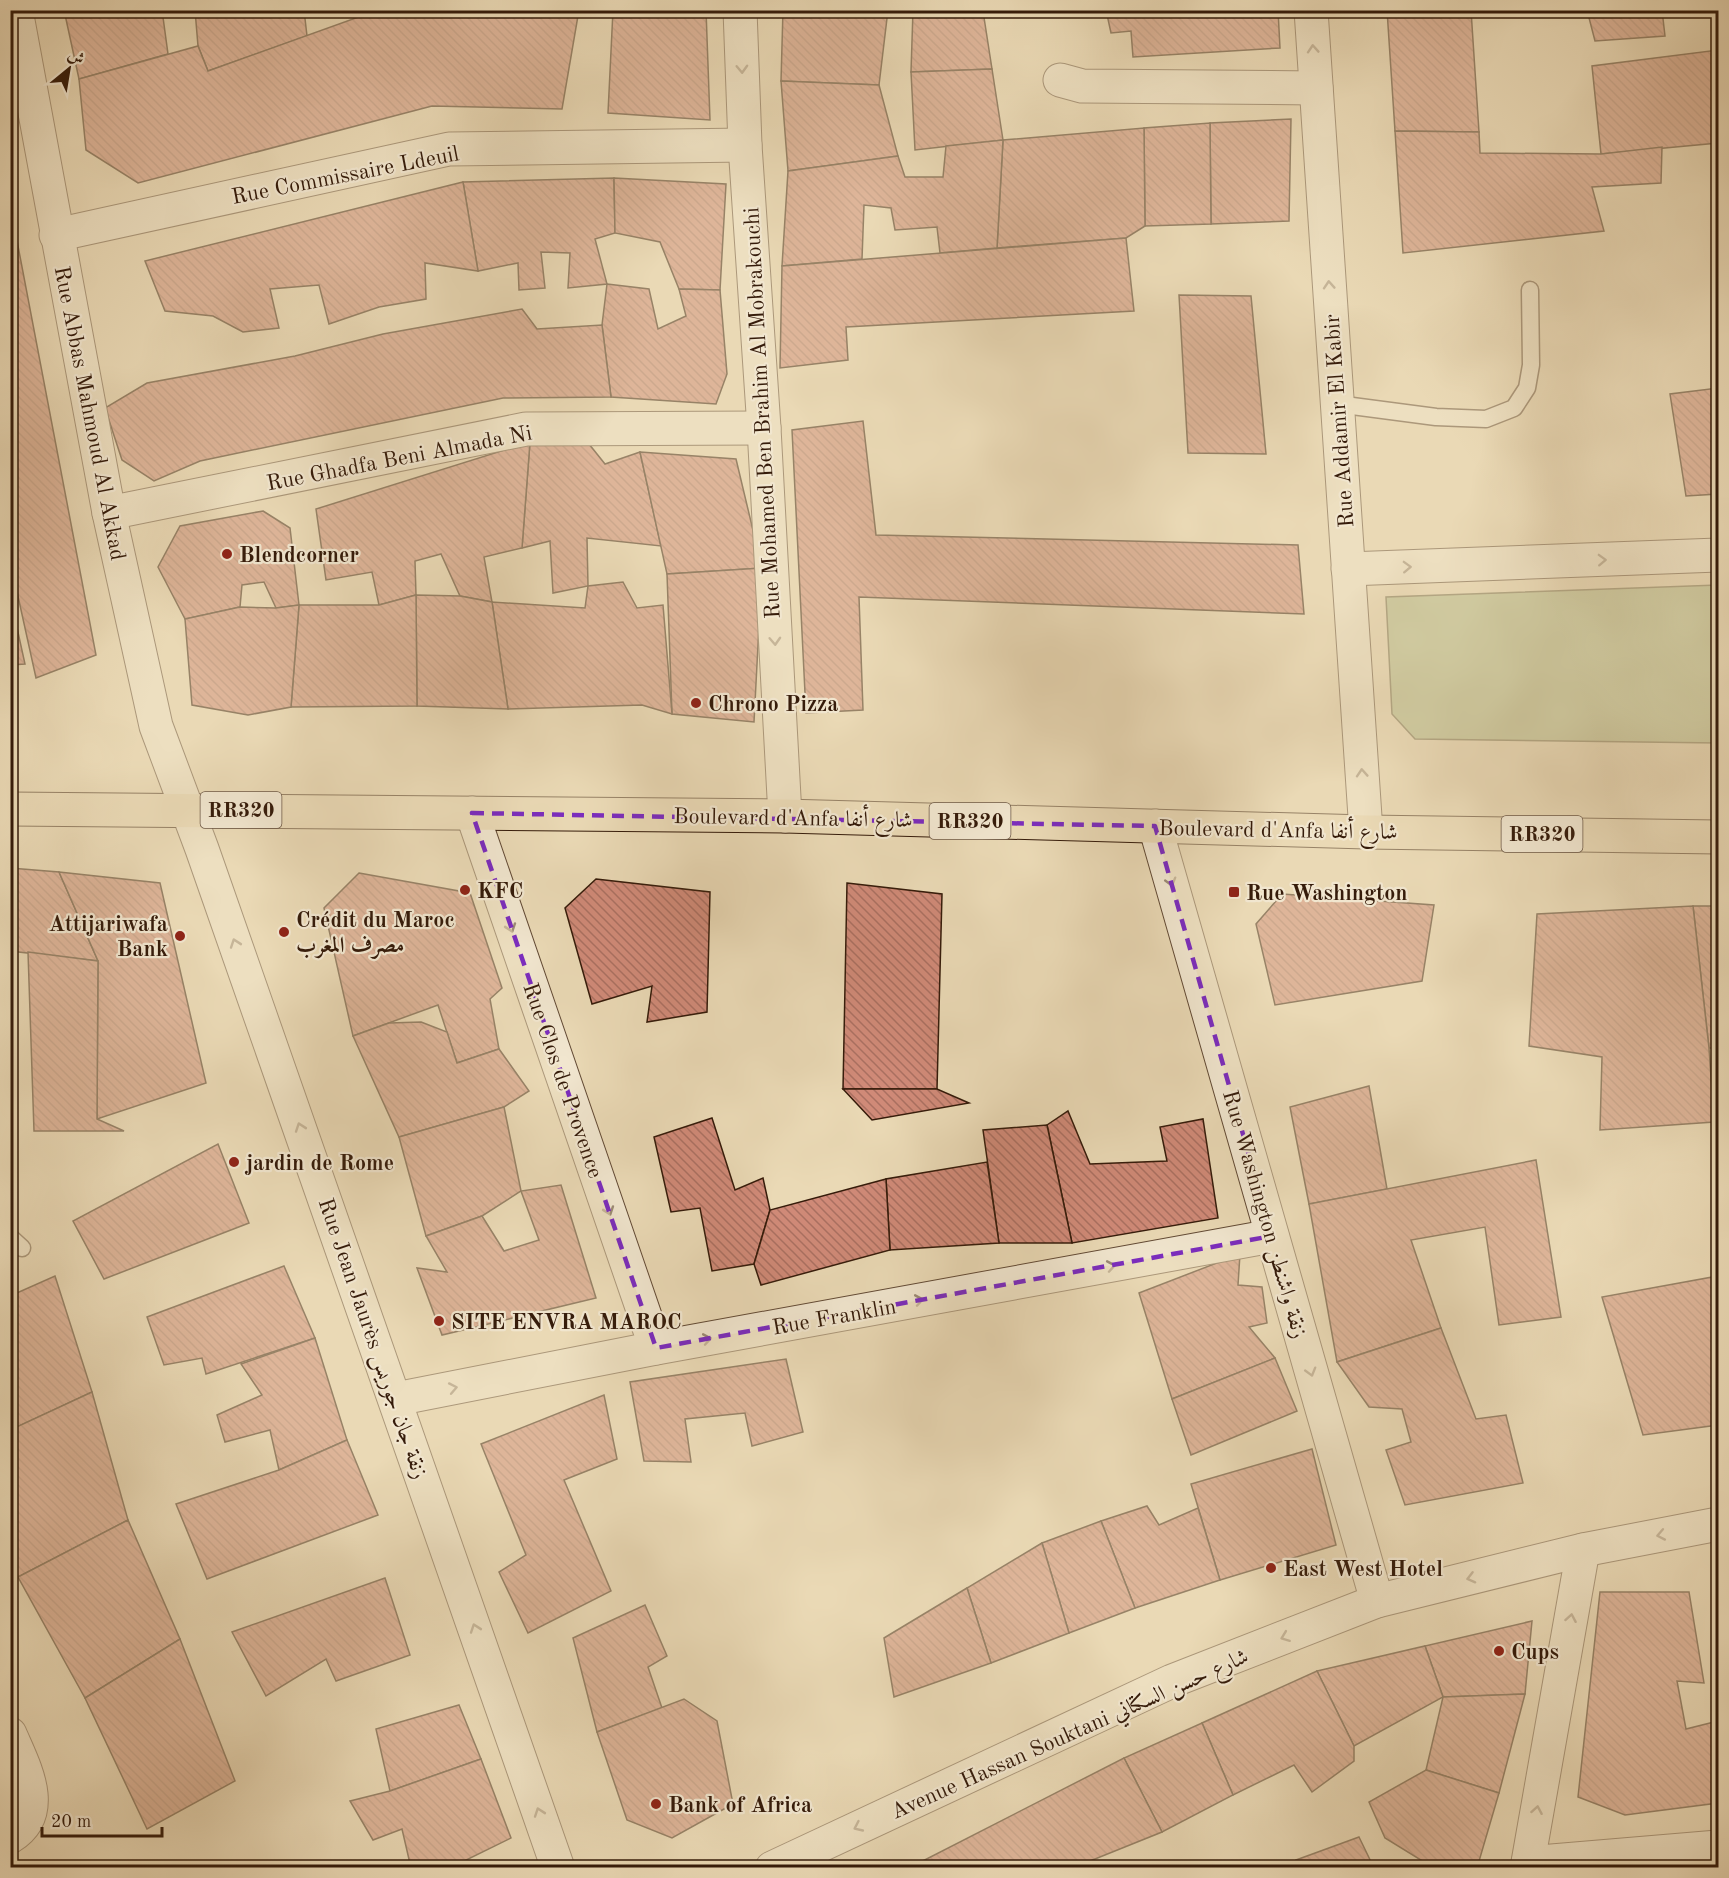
<svg xmlns="http://www.w3.org/2000/svg" width="1729" height="1878" font-family="'Old Standard TT',Amiri,serif">
  <defs>
    <pattern id="building-back-hatch" width="6" height="6" patternUnits="userSpaceOnUse" patternTransform="scale(1.5)"><rect width="6" height="6" fill="#d08a78"/><path d="M-1 5l2 2M0 0l6 6M5-1l2 2" fill="none" stroke="#aa7061"/></pattern>
  </defs>
  <rect width="100%" height="100%" fill="#ead9b5"/>
  <filter id="stains"><feTurbulence type="fractalNoise" baseFrequency=".00333" numOctaves="4"/><feColorMatrix values="0 0 0 0 .2 0 0 0 0 .09 0 0 0 0 .02 0 0 0 .5 -.17"/></filter>
  <radialGradient id="worn" r=".72"><stop offset=".6" stop-color="#630" stop-opacity="0"/><stop offset="1" stop-color="#630" stop-opacity=".3"/></radialGradient>
  <polygon fill="#b6bf8e" stroke="#766d4c" stroke-width="1.5" points="1718,585 1718,743 1415,739 1392,714 1386,597"/>
  <g fill="url(#building-back-hatch)" stroke="#351b0a" stroke-width="1.5">
    <polygon points="64,10 162,10 168,54 79,79"/>
    <polygon points="195,10 304,10 307,36 208,71 198,46"/>
    <polygon points="378,10 579,10 562,109 432,106 138,183 86,150 79,79 198,46 208,71"/>
    <polygon points="613,10 706,10 710,120 608,113"/>
    <polygon points="783,10 888,10 879,85 781,81"/>
    <polygon points="913,10 1002,10 983,11 992,69 911,72"/>
    <polygon points="1106,10 1278,10 1280,48 1133,57 1131,31 1111,33"/>
    <polygon points="1387,10 1471,10 1479,132 1395,131"/>
    <polygon points="1587,10 1662,10 1665,36 1595,41"/>
    <polygon points="1718,50 1718,143 1601,154 1592,66"/>
    <polygon points="992,69 1003,140 915,150 911,72"/>
    <polygon points="781,81 879,85 898,156 788,171"/>
    <polygon points="1291,119 1289,221 1211,224 1210,123"/>
    <polygon points="1210,123 1211,224 1145,226 1144,128"/>
    <polygon points="1144,128 1145,226 1126,238 997,248 1003,140"/>
    <polygon points="1395,131 1479,132 1480,153 1601,154 1662,147 1661,183 1592,187 1604,231 1403,253"/>
    <polygon points="1003,140 997,248 940,253 937,227 895,230 891,208 864,205 862,259 782,266 788,171 898,156 905,177 943,177 946,146"/>
    <polygon points="614,178 615,233 595,239 607,284 568,288 570,253 541,252 545,288 519,290 518,263 478,271 463,182"/>
    <polygon points="614,178 726,184 720,290 679,289 660,242 615,233"/>
    <polygon points="463,182 478,271 425,263 426,299 379,307 329,324 319,285 270,289 279,328 243,332 213,316 165,311 145,261"/>
    <polygon points="10,204 96,655 36,678 10,560"/>
    <polygon points="1126,238 1134,311 846,327 848,360 780,368 782,266"/>
    <polygon points="607,284 649,289 658,329 686,316 679,289 720,290 727,374 716,404 611,397 602,325"/>
    <polygon points="1179,295 1251,296 1266,454 1188,453"/>
    <polygon points="522,309 537,329 602,325 611,397 503,398 200,461 154,481 122,460 105,408 147,383 295,356 383,334"/>
    <polygon points="1718,388 1718,494 1686,496 1670,394"/>
    <polygon points="863,421 876,535 1298,545 1304,614 859,597 863,710 806,713 792,430"/>
    <polygon points="585,439 605,464 640,452 661,546 587,538 588,586 553,593 550,541 522,548 530,442"/>
    <polygon points="530,442 522,548 484,557 492,602 460,596 441,554 415,561 416,595 379,605 372,572 326,580 316,509"/>
    <polygon points="640,452 736,459 762,568 667,574"/>
    <polygon points="263,511 290,528 299,605 276,608 264,582 242,585 240,607 185,619 158,567 180,526"/>
    <polygon points="762,568 754,722 672,714 667,574"/>
    <polygon points="623,582 637,608 663,605 672,714 642,705 508,709 492,602 585,608 588,586"/>
    <polygon points="416,595 460,596 492,602 508,709 417,706"/>
    <polygon points="416,595 417,706 291,707 299,605 379,605"/>
    <polygon points="10,596 25,664 10,665"/>
    <polygon points="299,605 291,707 248,715 192,705 185,619 240,607 276,608"/>
    <polygon points="10,868 59,872 98,961 10,951"/>
    <polygon points="59,872 160,883 206,1083 97,1119 98,961"/>
    <polygon points="359,873 470,893 502,988 490,999 499,1049 457,1063 438,1005 353,1036 324,908"/>
    <polygon points="596,879 710,892 707,1012 647,1022 652,986 592,1004 565,908"/>
    <polygon points="847,883 942,894 937,1089 843,1089"/>
    <polygon points="1282,894 1434,905 1422,981 1275,1005 1256,924"/>
    <polygon points="1693,906 1718,906 1718,1048 1709,1048"/>
    <polygon points="1693,906 1709,1048 1714,1122 1600,1130 1602,1057 1529,1046 1537,914"/>
    <polygon points="28,952 98,961 97,1119 124,1131 34,1131"/>
    <polygon points="421,1022 447,1032 457,1063 499,1049 529,1091 504,1107 399,1137 353,1036 389,1023"/>
    <polygon points="1369,1086 1387,1189 1309,1204 1290,1107"/>
    <polygon points="843,1089 937,1089 969,1103 872,1120"/>
    <polygon points="504,1107 521,1191 482,1216 426,1236 399,1137"/>
    <polygon points="1068,1111 1090,1164 1167,1161 1160,1127 1203,1119 1218,1218 1072,1243 1047,1125"/>
    <polygon points="712,1118 735,1190 763,1178 770,1210 754,1264 712,1271 700,1208 671,1212 654,1137"/>
    <polygon points="1047,1125 1072,1243 999,1243 983,1130"/>
    <polygon points="218,1144 249,1223 104,1279 73,1221"/>
    <polygon points="1536,1160 1561,1317 1499,1325 1485,1227 1411,1240 1441,1328 1337,1362 1309,1204"/>
    <polygon points="987,1162 999,1243 890,1250 886,1179"/>
    <polygon points="886,1179 890,1250 761,1285 754,1264 770,1210"/>
    <polygon points="561,1185 596,1298 442,1335 417,1268 447,1272 426,1236 482,1216 504,1251 539,1240 521,1191"/>
    <polygon points="1240,1254 1238,1285 1262,1287 1267,1323 1249,1327 1275,1358 1172,1399 1139,1293"/>
    <polygon points="284,1266 315,1338 206,1374 202,1358 164,1365 147,1317"/>
    <polygon points="55,1276 92,1392 11,1430 10,1296"/>
    <polygon points="1718,1276 1718,1425 1643,1435 1602,1297"/>
    <polygon points="1441,1328 1476,1419 1506,1415 1523,1483 1405,1505 1386,1450 1411,1442 1402,1409 1369,1407 1337,1362"/>
    <polygon points="315,1338 347,1440 279,1470 270,1430 225,1442 217,1415 262,1395 241,1364"/>
    <polygon points="1275,1358 1297,1411 1191,1455 1172,1399"/>
    <polygon points="786,1359 803,1432 752,1446 745,1413 685,1419 691,1462 644,1461 630,1382"/>
    <polygon points="92,1392 128,1520 18,1577 10,1562 10,1430"/>
    <polygon points="604,1395 617,1459 564,1480 611,1591 528,1633 499,1572 526,1555 481,1444"/>
    <polygon points="347,1440 378,1515 207,1579 176,1504 279,1470"/>
    <polygon points="1312,1449 1336,1545 1220,1580 1191,1484"/>
    <polygon points="1147,1506 1159,1525 1198,1508 1220,1580 1135,1608 1101,1521"/>
    <polygon points="128,1520 180,1639 85,1698 18,1577"/>
    <polygon points="1101,1521 1135,1608 1069,1633 1042,1543"/>
    <polygon points="1042,1543 1069,1633 991,1663 967,1588"/>
    <polygon points="385,1578 410,1655 336,1681 326,1659 266,1696 232,1632"/>
    <polygon points="967,1588 991,1663 894,1697 884,1638"/>
    <polygon points="1600,1592 1689,1592 1704,1683 1677,1681 1686,1729 1718,1721 1718,1803 1625,1815 1578,1797"/>
    <polygon points="645,1605 667,1656 648,1667 662,1708 597,1732 573,1638"/>
    <polygon points="1532,1621 1525,1694 1443,1697 1425,1646"/>
    <polygon points="180,1639 235,1781 147,1829 85,1698"/>
    <polygon points="1425,1646 1443,1697 1354,1746 1317,1671"/>
    <polygon points="1317,1671 1354,1746 1354,1761 1312,1792 1294,1765 1233,1795 1202,1723"/>
    <polygon points="1525,1694 1499,1793 1426,1770 1443,1697"/>
    <polygon points="684,1699 717,1721 733,1804 672,1838 627,1820 597,1732"/>
    <polygon points="459,1705 481,1759 390,1791 376,1729"/>
    <polygon points="1202,1723 1233,1795 1162,1832 1124,1758"/>
    <polygon points="1124,1758 1162,1832 1080,1865 1080,1868 909,1868"/>
    <polygon points="481,1759 511,1838 450,1868 411,1868 402,1829 373,1840 350,1801 390,1791"/>
    <polygon points="1426,1770 1499,1793 1477,1868 1418,1868 1421,1860 1385,1838 1369,1802"/>
    <polygon points="1359,1837 1374,1868 1299,1868 1296,1860"/>
  </g>
  <g fill="none" stroke-linecap="round" stroke-linejoin="round">
    <defs>
      <g id="service">
        <polyline points="1337,404 1436,417 1486,419 1514,408 1527,388 1531,365 1530,290"/>
        <polyline points="10,1237 22,1248"/>
      </g>
      <g id="minor">
        <polyline points="16,10 109,513 156,726 202,849 558,1868"/>
        <polyline points="740,10 745,145 764,428 785,816"/>
        <polyline points="1311,10 1366,832"/>
        <polyline points="1060,80 1082,86 1316,88"/>
        <polyline points="56,235 449,149 745,145"/>
        <polyline points="109,513 526,429 764,428"/>
        <polyline points="1348,569 1718,555"/>
        <polyline points="472,813 656,1348"/>
        <polyline points="1155,826 1377,1601"/>
        <polyline points="396,1399 656,1348 1272,1236"/>
        <path d="M10,1734C24,1767 50,1812 10,1837"/>
        <polyline points="1528,1863 1718,1847"/>
        <polyline points="1527,1868 1583,1550"/>
      </g>
      <polyline id="tertiary" points="772,1868 1172,1681 1377,1601 1583,1550 1718,1524"/>
      <polyline id="primary" points="10,809 785,816 1366,832 1718,837"/>
    </defs>
    <use href="#service" stroke="#624a35" stroke-width="19"/>
    <use href="#minor" stroke="#624a35" stroke-width="35"/>
    <use href="#tertiary" stroke="#624a35" stroke-width="35"/>
    <use href="#primary" stroke="#351b0a" stroke-width="35"/>
    <use href="#service" stroke="#f1e6cf" stroke-width="16"/>
    <use href="#minor" stroke="#f1e6cf" stroke-width="33"/>
    <use href="#tertiary" stroke="#f1e6cf" stroke-width="33"/>
    <use href="#primary" stroke="#ead9b5" stroke-width="33"/>
  </g>
  <defs><path id="oneway-chevron" d="M-2-3.5L2.5 0L-2 3.5" fill="none" stroke-width="1.6" stroke-linecap="round" stroke-linejoin="round" transform="scale(1.5)"/></defs>
  <g stroke="#9c8b76">
    <use href="#oneway-chevron" transform="translate(1313 49) rotate(-94)"/>
    <use href="#oneway-chevron" transform="translate(742 69) rotate(88)"/>
    <use href="#oneway-chevron" transform="translate(1329 285) rotate(-94)"/>
    <use href="#oneway-chevron" transform="translate(1602 560) rotate(-2)"/>
    <use href="#oneway-chevron" transform="translate(1407 567) rotate(-2)"/>
    <use href="#oneway-chevron" transform="translate(775 641) rotate(87)"/>
    <use href="#oneway-chevron" transform="translate(1362 773) rotate(-94)"/>
    <use href="#oneway-chevron" transform="translate(1171 882) rotate(74)"/>
    <use href="#oneway-chevron" transform="translate(511 928) rotate(71)"/>
    <use href="#oneway-chevron" transform="translate(235 943) rotate(-109)"/>
    <use href="#oneway-chevron" transform="translate(300 1127) rotate(-109)"/>
    <use href="#oneway-chevron" transform="translate(609 1211) rotate(71)"/>
    <use href="#oneway-chevron" transform="translate(1111 1266) rotate(-10)"/>
    <use href="#oneway-chevron" transform="translate(919 1300) rotate(-10)"/>
    <use href="#oneway-chevron" transform="translate(707 1339) rotate(-10)"/>
    <use href="#oneway-chevron" transform="translate(1311 1372) rotate(74)"/>
    <use href="#oneway-chevron" transform="translate(453 1388) rotate(-11)"/>
    <use href="#oneway-chevron" transform="translate(1661 1535) rotate(169)"/>
    <use href="#oneway-chevron" transform="translate(1471 1578) rotate(166)"/>
    <use href="#oneway-chevron" transform="translate(1571 1618) rotate(-80)"/>
    <use href="#oneway-chevron" transform="translate(475 1628) rotate(-109)"/>
    <use href="#oneway-chevron" transform="translate(1285 1637) rotate(159)"/>
    <use href="#oneway-chevron" transform="translate(1537 1810) rotate(-80)"/>
    <use href="#oneway-chevron" transform="translate(539 1812) rotate(-109)"/>
    <use href="#oneway-chevron" transform="translate(858 1827) rotate(155)"/>
  </g>
  <path d="M0 0H1729V1878H0ZM472,813L1155,826L1272,1236L656,1348Z" fill="#ead9b5" fill-opacity=".55" fill-rule="evenodd"/>
  <path fill="none" stroke="#7b2cbf" stroke-width="4.5" stroke-dasharray="12 8" stroke-linejoin="round" d="M472,813L1155,826L1272,1236L656,1348Z"/>
  <g fill="#8f2418" stroke="#f1e6cf" stroke-width="2">
    <circle cx="227" cy="554" r="6"/>
    <circle cx="696" cy="703" r="6"/>
    <circle cx="465" cy="890" r="6"/>
    <rect x="1228" y="886" width="12" height="12" rx="3"/>
    <circle cx="284" cy="932" r="6"/>
    <circle cx="180" cy="936" r="6"/>
    <circle cx="234" cy="1162" r="6"/>
    <circle cx="439" cy="1321" r="6"/>
    <circle cx="1271" cy="1568" r="6"/>
    <circle cx="1499" cy="1651" r="6"/>
    <circle cx="656" cy="1804" r="6"/>
  </g>
  <g text-anchor="middle" stroke-width="4.5" stroke-linejoin="round" paint-order="stroke">
    <g fill="#f1e6cf" stroke="#6d5845" stroke-width="1.5">
      <rect x="200.5" y="792" width="81" height="36" rx="4.5"/>
      <rect x="929.5" y="803" width="81" height="36" rx="4.5"/>
      <rect x="1501.5" y="816" width="81" height="36" rx="4.5"/>
    </g>
    <g font-size="21" font-weight="bold" fill="#351b0a">
      <text x="241" y="817">RR320</text>
      <text x="970" y="828">RR320</text>
      <text x="1542" y="841">RR320</text>
    </g>
    <g font-size="22" fill="#351b0a" stroke="#f1e6cf">
      <text transform="translate(345 174) rotate(-11)" y="8">Rue Commissaire Ldeuil</text>
      <text transform="translate(91 413) rotate(79)" y="8">Rue Abbas Mahmoud Al Akkad</text>
      <text transform="translate(761 413) rotate(-93)" y="8">Rue Mohamed Ben Brahim Al Mobrakouchi</text>
      <text transform="translate(1338 421) rotate(-94)" y="8">Rue Addamir El Kabir</text>
      <text transform="translate(399 457) rotate(-11)" y="8">Rue Ghadfa Beni Almada Ni</text>
      <text transform="translate(793 817) rotate(1)" y="8">Boulevard d'Anfa شارع أنفا</text>
      <text transform="translate(1278 829) rotate(1)" y="8">Boulevard d'Anfa شارع أنفا</text>
      <text transform="translate(564 1080) rotate(71)" y="8">Rue Clos de Provence</text>
      <text transform="translate(1266 1214) rotate(74)" y="8">Rue Washington زنقة واشنطن</text>
      <text transform="translate(834 1316) rotate(-10)" y="8">Rue Franklin</text>
      <text transform="translate(374 1338) rotate(71)" y="8">Rue Jean Jaurès زنقة جان جوريس</text>
      <text transform="translate(1069 1733) rotate(-24)" y="8">Avenue Hassan Souktani شارع حسن السكتاني</text>
    </g>
    <g font-size="22" font-weight="bold" fill="#351b0a" stroke="#f1e6cf" text-anchor="start">
      <text x="239" y="562">Blendcorner</text>
      <text x="708" y="711">Chrono Pizza</text>
      <text x="477" y="898">KFC</text>
      <text x="1246" y="900">Rue Washington</text>
      <text x="296" y="927">Crédit du Maroc<tspan x="296" dy="25">مصرف المغرب</tspan></text>
      <text x="168" y="931" text-anchor="end">Attijariwafa<tspan x="168" dy="25">Bank</tspan></text>
      <text x="246" y="1170">jardin de Rome</text>
      <text x="451" y="1329">SITE ENVRA MAROC</text>
      <text x="1283" y="1576">East West Hotel</text>
      <text x="1511" y="1659">Cups</text>
      <text x="668" y="1812">Bank of Africa</text>
    </g>
  </g>
  <rect width="1729" height="1878" fill="none" stroke="#ead9b5" stroke-width="36"/>
  <rect x="12" y="12" width="1705" height="1854" fill="none" stroke="#351b0a" stroke-width="3"/>
  <rect x="18" y="18" width="1693" height="1842" fill="none" stroke="#351b0a" stroke-width="1.5"/>
  <g transform="translate(69 69) rotate(30)" stroke="#f1e6cf" stroke-width="4.5" paint-order="stroke">
  <path d="M0-4.5L10 22L0 15L-10 22Z" fill="#351b0a"/>
  <text y="-9" font-size="16" font-weight="bold" text-anchor="middle" fill="#351b0a">ش</text>
  </g>
  <path d="M42 1827v9h120v-9" fill="none" stroke="#351b0a" stroke-width="3"/>
  <text x="51" y="1827" font-size="18" fill="#351b0a" stroke="#f1e6cf" stroke-width="4.5" paint-order="stroke">20 m</text>
  <rect width="100%" height="100%" filter="url(#stains)"/>
  <rect width="100%" height="100%" fill="url(#worn)"/>
</svg>
